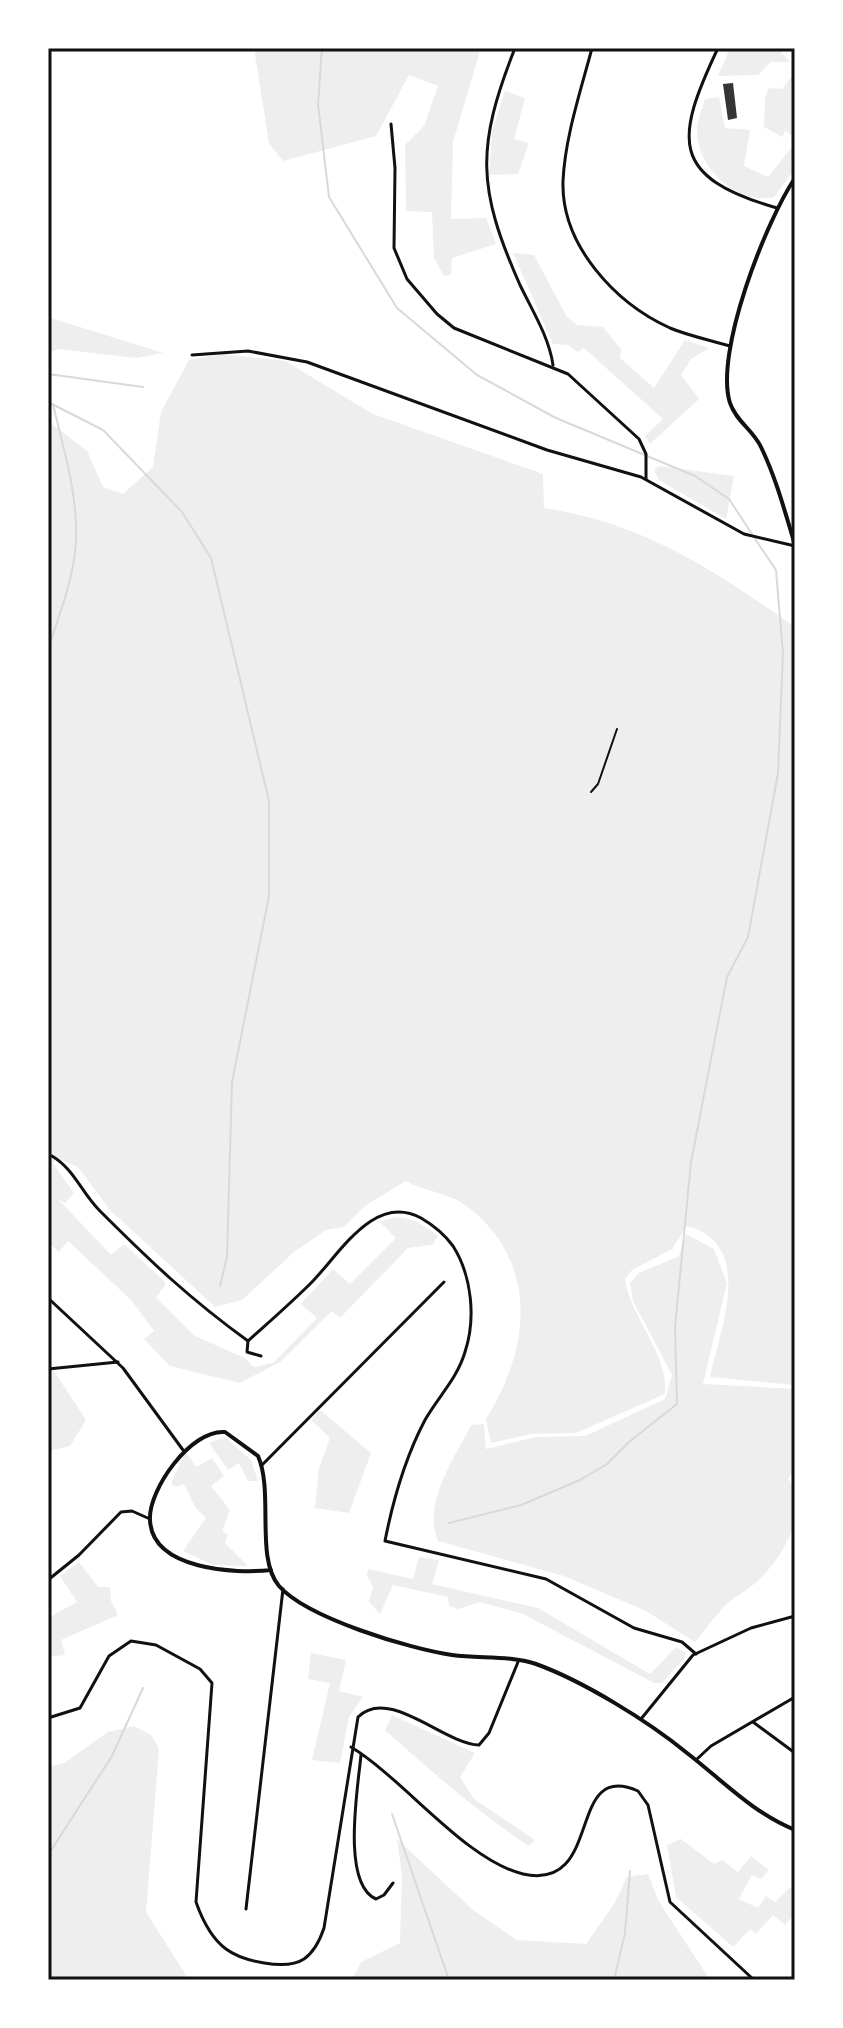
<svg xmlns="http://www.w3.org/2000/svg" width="843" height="2028" font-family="'Times New Roman',serif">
  <rect width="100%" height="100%" fill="#fff"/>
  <g fill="#eee">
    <polygon points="254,48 481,48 453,142 451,219 486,218 496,244 452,258 451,275 444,276 434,258 432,212 406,211 405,145 424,126 438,86 409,75 376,136 283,161 269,143"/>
    <polygon points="730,48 784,48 781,52 790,62 771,62 758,75 718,76"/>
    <polygon points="793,74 795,137 785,131 782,137 764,127 765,98 769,88 782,89"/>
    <polygon points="505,91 525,98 514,139 529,143 518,174 489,175 492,131"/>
    <path d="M719,97L725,128L750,130L744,166L768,177L795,143V169L774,197C737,206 696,167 697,130C697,120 702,109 705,99Z"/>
    <polygon points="513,253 534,255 567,317 577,325 603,327 621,349 620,358 654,388 685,340 709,348 691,359 681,375 699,399 650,444 645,436 663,419 584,348 578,352 568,345 553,344"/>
    <polygon points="48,317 163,353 136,358 58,349 48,353"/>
    <path d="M223,354L285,361L373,414L543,474L544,508C644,523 714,570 795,627V1385L710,1377C720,1330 756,1244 687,1226L672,1249L632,1270L625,1279C631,1319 668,1352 665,1394L576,1433L531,1434L491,1443L486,1419C530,1349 540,1263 468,1207C450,1193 426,1192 406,1181L366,1205L344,1227L326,1230L294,1252L242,1300L215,1307L110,1210L78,1167L56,1158L53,1163L74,1193L65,1203L57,1198L111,1255L124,1244L166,1283L156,1298L195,1336L245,1358L254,1367L273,1363L317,1318L301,1304L333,1269L350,1284L396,1238L380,1222C403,1211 419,1222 438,1236L432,1245L408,1248L340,1318L332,1311L280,1362L240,1383L170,1366L144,1339L154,1331L131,1300L68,1241L59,1252L48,1242V421L87,451L103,487L123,494L153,467L161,412L189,360Z"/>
    <polygon points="659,466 734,476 726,519 659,480 654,470"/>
    <path d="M686,1234L714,1249L727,1283L703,1384L795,1389V1467L788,1479C811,1513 781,1561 754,1584C746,1591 736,1596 728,1603C716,1614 706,1629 695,1642L646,1611L564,1576L438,1541C422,1504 454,1459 471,1425L484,1424L486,1449L536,1437L585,1436L665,1399L672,1375L633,1301L630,1283L639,1273L679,1256Z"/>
    <polygon points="48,1362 86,1420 70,1446 48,1451"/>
    <polygon points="320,1410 371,1453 349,1513 315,1508 319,1468 330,1438 311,1420"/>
    <polygon points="225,1437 251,1460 258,1481 248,1481 239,1463 228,1470 209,1443"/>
    <polygon points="186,1451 196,1467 212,1458 224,1476 211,1486 230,1510 222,1531 228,1534 225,1543 248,1566 213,1565 183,1551 206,1518 195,1507 184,1484 176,1487 171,1484"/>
    <polygon points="419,1557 439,1560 432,1584 538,1608 650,1674 676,1647 686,1653 685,1658 662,1683 654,1683 523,1614 480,1602 458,1609 449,1606 448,1597 393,1585 380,1614 369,1602 373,1587 367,1576 368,1569 413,1579"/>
    <polygon points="79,1562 98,1587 110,1587 111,1601 118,1615 61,1640 65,1655 48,1657 48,1618 77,1602 60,1576"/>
    <polygon points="311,1653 346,1660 339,1691 363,1697 349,1717 340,1763 312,1760 330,1683 308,1679"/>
    <path d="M392,1715L475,1753L460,1777L474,1799L535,1840L529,1846C477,1812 431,1771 385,1730Z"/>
    <polygon points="134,1726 151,1735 159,1749 146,1912 189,1980 48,1980 48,1767 64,1763 108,1732"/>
    <polygon points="397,1839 473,1910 517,1940 586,1944 614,1904 627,1877 648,1874 658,1900 710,1980 352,1980 361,1962 400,1943 402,1875"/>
    <polygon points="681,1839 714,1864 722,1860 738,1872 751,1856 769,1870 761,1879 752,1875 739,1899 758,1908 766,1896 775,1902 790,1887 795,1889 795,1914 785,1925 773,1915 756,1934 750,1929 733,1947 676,1897 667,1845"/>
  </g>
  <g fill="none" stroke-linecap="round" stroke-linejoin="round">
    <g stroke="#d9d9d9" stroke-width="2">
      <polyline points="322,48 318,104 329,197 397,308 477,375 556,418 695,476 729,499 752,534"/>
      <polyline points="48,374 143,387"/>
      <polyline points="48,402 103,430 182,512 211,558 269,801 269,896 232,1082 227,1257 220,1286"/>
      <path d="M48,649C60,613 74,578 76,540C78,495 63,447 53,404"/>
      <polyline points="449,1523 521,1505 580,1480 607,1464 629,1442 677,1404 675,1327 691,1162 727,977 748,937 778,773 783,654 776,570 755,539"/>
      <polyline points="392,1814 449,1980"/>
      <polyline points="48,1855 112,1756 143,1688"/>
      <polyline points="614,1980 625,1933 630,1871"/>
      <polyline points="671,1980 701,1980"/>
    </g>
  </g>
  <polygon fill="#353535" points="733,83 737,118 728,120 723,84"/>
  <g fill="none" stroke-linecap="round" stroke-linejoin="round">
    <polyline stroke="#111" stroke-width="2" points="591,792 598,784 617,729"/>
    <g stroke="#111" stroke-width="3">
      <path d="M515,48C476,147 477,188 520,285C532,310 549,337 553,365"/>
      <path d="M592,48C581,90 565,137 563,181C561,245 615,303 670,328C689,336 710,340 730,346"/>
      <path d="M718,48C675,139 669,177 777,208"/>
      <polyline points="391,124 395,168 394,248 407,279 437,314 454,328 568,374 639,439 646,454 646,479"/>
      <polyline points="192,355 248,351 307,362 547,450 641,477 744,534 795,546"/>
      <path d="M52,1156C75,1170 81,1192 100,1211C150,1261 190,1299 248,1341"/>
      <polyline points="48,1298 123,1368 183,1450"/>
      <path d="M261,1356L247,1352L248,1341C269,1322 291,1303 311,1283C339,1255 374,1192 421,1218C433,1225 445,1235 453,1246C472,1276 476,1319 465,1352C457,1379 438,1397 425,1420C405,1458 393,1500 385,1541L546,1579L634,1628L682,1642L696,1654"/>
      <polyline points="48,1369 118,1362"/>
      <polyline points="262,1465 444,1282"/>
      <polyline points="48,1580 79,1555 121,1512 132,1511 150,1519"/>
      <path d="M48,1718L80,1708L109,1656L131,1641L156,1645L200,1669L212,1683L196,1902C202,1919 211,1938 226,1949C242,1961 286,1971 304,1959C314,1952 320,1940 324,1928L358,1717C389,1686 444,1744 479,1745L489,1733L518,1662"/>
      <polyline points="641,1719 693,1655 751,1628 795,1616"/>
      <polyline points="753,1722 795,1753"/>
      <path d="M351,1747C405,1780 465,1860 523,1874C605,1892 565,1759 638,1791L648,1805L670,1902L754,1980"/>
      <path d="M361,1755C358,1787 341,1884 376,1899L384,1895L393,1883"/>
      <polyline points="697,1759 711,1746 795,1697"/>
      <polyline points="246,1909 283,1589"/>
    </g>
    <g stroke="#111" stroke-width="4">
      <path d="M795,178C766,221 714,353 730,403C736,421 753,430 761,447C776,478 785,512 795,545"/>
      <path d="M271,1570C236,1574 152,1570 150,1520C148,1490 191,1429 225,1432L258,1456C274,1492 255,1558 279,1586C307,1618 410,1649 452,1655C480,1659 509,1655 536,1664C583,1681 648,1721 687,1753C722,1780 753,1813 795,1830"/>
    </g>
  </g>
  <rect width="843" height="2028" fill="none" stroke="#ffffff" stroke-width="100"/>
  <rect x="50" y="50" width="743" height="1928" fill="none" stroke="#111" stroke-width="3"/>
</svg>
